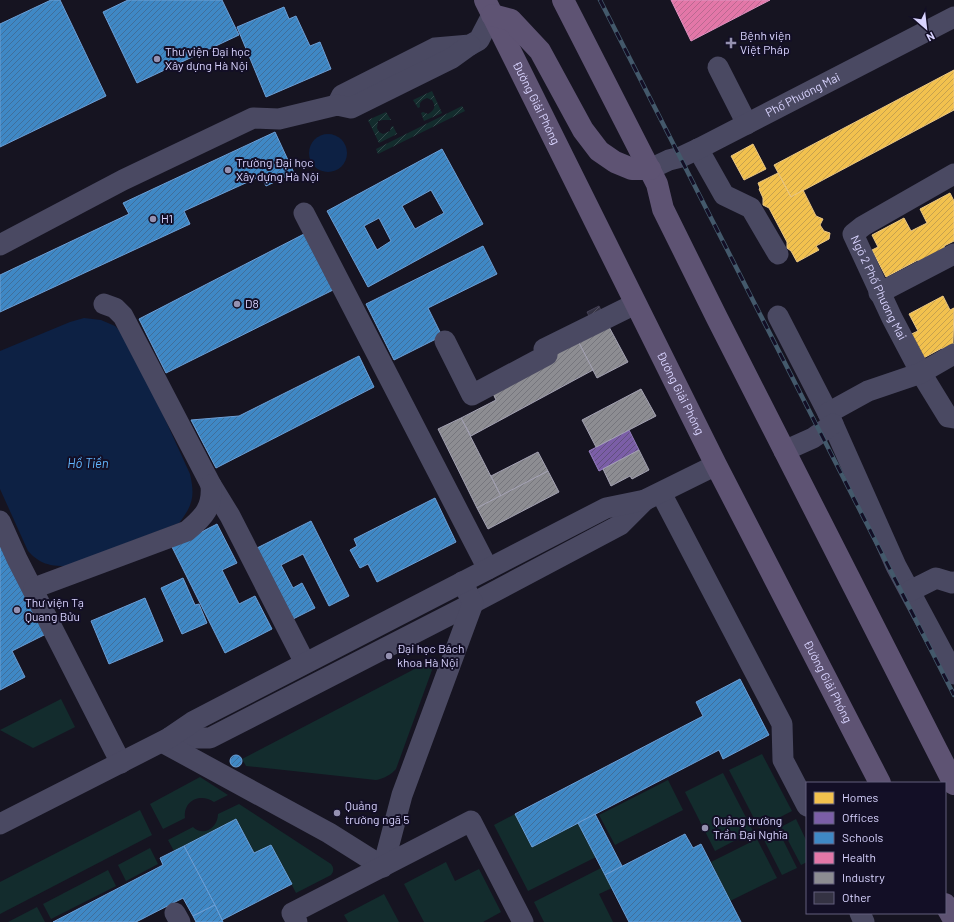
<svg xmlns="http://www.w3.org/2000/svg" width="954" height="922" font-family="Barlow,sans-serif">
  <defs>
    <pattern id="garden-furrows" width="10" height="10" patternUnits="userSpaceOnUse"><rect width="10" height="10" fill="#132c2d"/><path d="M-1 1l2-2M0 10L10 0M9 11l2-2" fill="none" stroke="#354a4c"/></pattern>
    <pattern id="homes-hatch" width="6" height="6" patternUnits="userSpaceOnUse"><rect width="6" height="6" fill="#f2c14e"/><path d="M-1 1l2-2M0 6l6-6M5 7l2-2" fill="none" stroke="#c6a14e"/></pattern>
    <pattern id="offices-hatch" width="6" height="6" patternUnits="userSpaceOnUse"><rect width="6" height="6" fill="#7b5ea7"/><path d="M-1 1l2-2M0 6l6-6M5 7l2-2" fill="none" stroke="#61507e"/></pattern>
    <pattern id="schools-hatch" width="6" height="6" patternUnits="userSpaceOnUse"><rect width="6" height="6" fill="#3f88c5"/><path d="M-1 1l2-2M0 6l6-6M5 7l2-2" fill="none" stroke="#406f9b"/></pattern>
    <pattern id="health-hatch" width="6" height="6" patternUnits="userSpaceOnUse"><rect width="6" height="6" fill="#e377a8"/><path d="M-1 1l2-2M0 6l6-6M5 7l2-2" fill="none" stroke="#ba6991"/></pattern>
    <pattern id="industry-hatch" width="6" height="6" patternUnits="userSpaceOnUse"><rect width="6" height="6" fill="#8d8d92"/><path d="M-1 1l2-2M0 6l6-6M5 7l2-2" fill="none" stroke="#76767d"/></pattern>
    <pattern id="building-hatch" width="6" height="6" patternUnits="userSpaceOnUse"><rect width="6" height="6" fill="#343243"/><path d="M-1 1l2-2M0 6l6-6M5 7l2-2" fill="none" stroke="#514f5f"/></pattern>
  </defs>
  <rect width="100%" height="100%" fill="#161421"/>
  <g fill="#132c2d">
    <path d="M428,662L432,670L396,769C392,774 383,779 376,780L246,766L242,759Z"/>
    <polygon points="61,699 75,727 33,748 0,730"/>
    <polygon points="762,754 792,811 759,828 729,770"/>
    <polygon points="723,773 753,831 715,851 685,792"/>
    <path d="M200,777L228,795L214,802C201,793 183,800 185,818L163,829L150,804Z"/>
    <polygon points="668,780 683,810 615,845 599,815"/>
    <path d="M239,804L331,864C334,868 334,871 331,875L296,893L271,845L254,853L236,819L174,851L168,840L193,827C203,837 218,828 218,814Z"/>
    <polygon points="140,810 152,835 0,914 0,882"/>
    <polygon points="515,814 532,847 578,823 596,857 528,891 494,825"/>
    <polygon points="796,819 807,842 807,862 801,865 781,827"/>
    <polygon points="777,828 797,868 782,875 762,836"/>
    <polygon points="757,839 777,878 730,901 711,862"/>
    <polygon points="150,848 158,864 126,881 118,865"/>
    <polygon points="446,862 455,881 479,869 501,912 483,922 424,922 404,884"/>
    <polygon points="601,868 612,888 599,894 613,922 544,922 534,902"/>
    <polygon points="108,870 116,886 51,919 43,904"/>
    <polygon points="384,894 399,922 348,922 344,915"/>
    <polygon points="37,907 45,922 8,922"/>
  </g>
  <g fill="url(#garden-furrows)">
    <path d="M432,91L442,113L424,121L421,113L423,112L428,114C435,110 436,106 432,100L427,98C422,100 419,102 420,107L418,108L413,100Z"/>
    <polygon points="462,106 465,111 378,154 376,149"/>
    <polygon points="386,112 391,120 383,120 378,121 377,128 379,132 383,134 390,131 391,127 393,126 397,134 379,143 368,120"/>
  </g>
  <g fill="#0d2144">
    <circle cx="328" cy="153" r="19"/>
    <path d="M84,318L101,320L115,326L125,336L139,362L190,474C195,496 193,505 179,523L66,566C49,566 40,564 28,551L0,489V351L70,322Z"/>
  </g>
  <g fill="url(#homes-hatch)" stroke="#eac783">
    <polygon points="954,70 954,110 791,197 774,165"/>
    <polygon points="753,144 766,169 744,180 731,156"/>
    <polygon points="778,173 791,197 803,190 816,216 823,219 820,225 824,231 830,233 829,239 816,246 819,250 797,262 791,251 787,248 787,242 769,208 763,205 763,198 759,189 760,188 758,183"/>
    <polygon points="950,193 954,201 954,241 944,246 946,250 920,264 918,260 886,277 872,250 878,247 872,235 904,218 911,231 927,223 920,209"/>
    <polygon points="943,296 950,310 954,308 953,343 954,345 945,354 942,348 918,361 905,337 918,331 909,314"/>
  </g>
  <polygon fill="url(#offices-hatch)" stroke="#9781c1" points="629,430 639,450 599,471 589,451"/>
  <g fill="url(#schools-hatch)" stroke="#6d9fd6" fill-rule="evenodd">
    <polygon points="51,0 60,0 106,96 0,147 0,24"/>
    <polygon points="128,0 222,0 239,35 137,83 103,12"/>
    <polygon points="284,7 289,19 296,16 310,46 320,42 331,69 266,97 237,27"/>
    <polygon points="275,132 294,173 266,186 261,176 184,211 190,224 0,312 0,275 129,214 123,203"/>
    <path d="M442,149L483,224L368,287L327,211ZM431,190L444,213L415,229L402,206ZM379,218L391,241L377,250L364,226Z"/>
    <polygon points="306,233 335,289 166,373 139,319"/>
    <polygon points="483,246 497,274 428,308 442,336 394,360 366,304"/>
    <polygon points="359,356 374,387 216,468 191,420 239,416"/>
    <polygon points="435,498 456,542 377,582 368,564 360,568 350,550 357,546 354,539"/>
    <polygon points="311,521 349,596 329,606 303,554 281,565 293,588 302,583 315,608 293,619 257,548"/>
    <polygon points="217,524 237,563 222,570 239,604 255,596 272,629 225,653 172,547"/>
    <polygon points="0,542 46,634 12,651 25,677 0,690"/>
    <polygon points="183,578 195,605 199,604 207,623 182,634 161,588"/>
    <polygon points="145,598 163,641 109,664 91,621"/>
    <polygon points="740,679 769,735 723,759 719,750 532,847 515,814 703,716 696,702"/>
    <circle cx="236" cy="761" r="6"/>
    <polygon points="595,814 622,866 605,875 578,823"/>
    <polygon points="236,819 254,853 271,845 292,884 222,920 184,846"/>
    <polygon points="685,834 693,848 701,844 741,922 629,922 605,875"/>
    <polygon points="184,846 215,905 193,916 183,898 136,922 53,922 163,865 160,858"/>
    <polygon points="215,905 223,922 196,922 193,916"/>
  </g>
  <polygon fill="url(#health-hatch)" stroke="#e093c2" points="671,0 770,0 691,41"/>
  <g fill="url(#industry-hatch)" stroke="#a4a2b3">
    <polygon points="608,325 628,362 597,378 578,341"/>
    <polygon points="578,341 593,370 471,436 461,418 496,400 490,387"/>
    <polygon points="641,389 656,416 596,447 582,420"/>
    <polygon points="461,418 501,496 477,508 438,429"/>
    <polygon points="639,450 649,470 632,479 630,476 611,486 603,469"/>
    <polygon points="538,452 548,471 501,496 491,476"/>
    <polygon points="548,471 559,492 488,529 477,508"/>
  </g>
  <polygon fill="url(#building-hatch)" stroke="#433f54" points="599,306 603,315 591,320 587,312"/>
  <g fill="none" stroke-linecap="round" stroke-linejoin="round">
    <g stroke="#4a4962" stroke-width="21">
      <polyline points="718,67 747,124"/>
      <polyline points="337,105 342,95 435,48 470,45 479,40 492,15"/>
      <polyline points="698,149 724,195 751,208 778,254"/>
      <path id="s1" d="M650,169L669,160L681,157L698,149L954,17"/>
      <path id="s2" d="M954,174L863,226L853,234L892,318L921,373L948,417L954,418"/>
      <polyline points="304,213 488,569"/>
      <polyline points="0,245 123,180 253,118 279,119 337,105 351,108 452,58 470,45"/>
      <polyline points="879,293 954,254"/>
      <polyline points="104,304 115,308 123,316 211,485 230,516 305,663"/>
      <polyline points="778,316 828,413 896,566 954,674"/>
      <polyline points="445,341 472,395 547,355 544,349 635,304"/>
      <polyline points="828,413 868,391 921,373 954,354"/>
      <polyline points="784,451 813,438 833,424"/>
      <polyline points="661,493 782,724 783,760 807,806"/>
      <polyline points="0,521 17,559 121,763"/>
      <path d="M34,588L187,531C204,517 213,507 211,485"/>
      <polyline points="910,591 936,578 952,583 954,582"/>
      <polyline points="169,738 210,738 473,603 620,525 645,500"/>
      <polyline points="162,742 329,833 383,867 402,795 473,603 462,582"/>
      <polyline points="0,824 169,738 194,721 219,708 606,508 645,500 716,465"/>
      <polyline points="175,913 180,922"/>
      <polyline points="860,913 864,922"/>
      <polyline points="297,922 292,913 471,821 523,922"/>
    </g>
    <g stroke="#5e5373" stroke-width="22">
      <path id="s3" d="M485,0L716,465L880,783"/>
      <polyline points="563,0 657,184 663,209 717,318 954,784"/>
      <polyline points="492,15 511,20 540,51 583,130 599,151 615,162 632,169 650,169"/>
      <polyline points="945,904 954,920"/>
    </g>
    <defs>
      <polyline id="rail" points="600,0 954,695"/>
    </defs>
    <use href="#rail" stroke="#43596b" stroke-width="4.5"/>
    <use href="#rail" stroke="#130f26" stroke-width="3" stroke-dasharray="9" stroke-linecap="butt"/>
  </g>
  <g fill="#9591b1" stroke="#130f26" stroke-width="1.5">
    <path d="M729 37h4v4h4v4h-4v4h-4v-4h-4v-4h4z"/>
    <circle cx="157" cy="59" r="4"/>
    <circle cx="228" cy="170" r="4"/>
    <circle cx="153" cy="219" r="4"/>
    <circle cx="237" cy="304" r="4"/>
    <circle cx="17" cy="610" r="4"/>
    <circle cx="389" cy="656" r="4"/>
    <circle cx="337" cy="813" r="4"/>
    <circle cx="705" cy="828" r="4"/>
  </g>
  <g text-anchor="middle" stroke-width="4" stroke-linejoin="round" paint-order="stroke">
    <g font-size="12" fill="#d9d4ff" stroke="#130f26" text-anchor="start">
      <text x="740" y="40">Bệnh viện<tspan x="740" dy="14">Việt Pháp</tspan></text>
      <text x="165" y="56">Thư viện Đại học<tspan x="165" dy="14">Xây dựng Hà Nội</tspan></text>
      <text x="236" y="167">Trường Đại học<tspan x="236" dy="14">Xây dựng Hà Nội</tspan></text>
      <text x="161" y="223">H1</text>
      <text x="245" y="308">D8</text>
      <text x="25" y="607">Thư viện Tạ<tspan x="25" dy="14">Quang Bửu</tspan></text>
      <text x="397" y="653">Đại học Bách<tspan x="397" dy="14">khoa Hà Nội</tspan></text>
      <text x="345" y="810">Quảng<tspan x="345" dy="14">trường ngã 5</tspan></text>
      <text x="713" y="825">Quảng trường<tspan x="713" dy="14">Trần Đại Nghĩa</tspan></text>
    </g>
    <g font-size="12" fill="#d9d4ff" stroke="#130f26">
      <text dy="4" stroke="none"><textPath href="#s1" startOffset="170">Phố Phương Mai</textPath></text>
      <text dy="4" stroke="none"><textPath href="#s3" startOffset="115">Đường Giải Phóng</textPath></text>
      <text dy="4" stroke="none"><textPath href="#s2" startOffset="177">Ngõ 2 Phố Phương Mai</textPath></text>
      <text dy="4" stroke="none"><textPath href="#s3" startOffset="439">Đường Giải Phóng</textPath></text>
      <text dy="4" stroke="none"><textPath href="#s3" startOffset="763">Đường Giải Phóng</textPath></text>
    </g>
    <g font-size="13" font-style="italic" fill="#62b6ff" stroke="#130f26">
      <text x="88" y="468">Hồ Tiền</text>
    </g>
  </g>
  <rect x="806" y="782" width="140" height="132" fill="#130f26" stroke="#625e7d"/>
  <rect x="814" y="792" width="20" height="12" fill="#f2c14e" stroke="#625e7d"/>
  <text x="842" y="802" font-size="12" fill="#d9d4ff">Homes</text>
  <rect x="814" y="812" width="20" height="12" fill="#7b5ea7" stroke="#625e7d"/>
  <text x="842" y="822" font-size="12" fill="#d9d4ff">Offices</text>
  <rect x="814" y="832" width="20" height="12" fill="#3f88c5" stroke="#625e7d"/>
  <text x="842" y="842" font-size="12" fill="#d9d4ff">Schools</text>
  <rect x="814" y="852" width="20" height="12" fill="#e377a8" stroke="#625e7d"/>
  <text x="842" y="862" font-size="12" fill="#d9d4ff">Health</text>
  <rect x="814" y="872" width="20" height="12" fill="#8d8d92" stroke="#625e7d"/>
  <text x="842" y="882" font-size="12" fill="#d9d4ff">Industry</text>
  <rect x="814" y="892" width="20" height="12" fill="#343243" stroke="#625e7d"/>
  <text x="842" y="902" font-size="12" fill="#d9d4ff">Other</text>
  <g transform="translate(926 28) rotate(152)" stroke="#130f26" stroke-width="3" paint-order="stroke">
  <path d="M0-3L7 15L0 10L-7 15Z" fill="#d9d4ff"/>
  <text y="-6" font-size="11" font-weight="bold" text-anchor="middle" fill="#d9d4ff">N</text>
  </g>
</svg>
